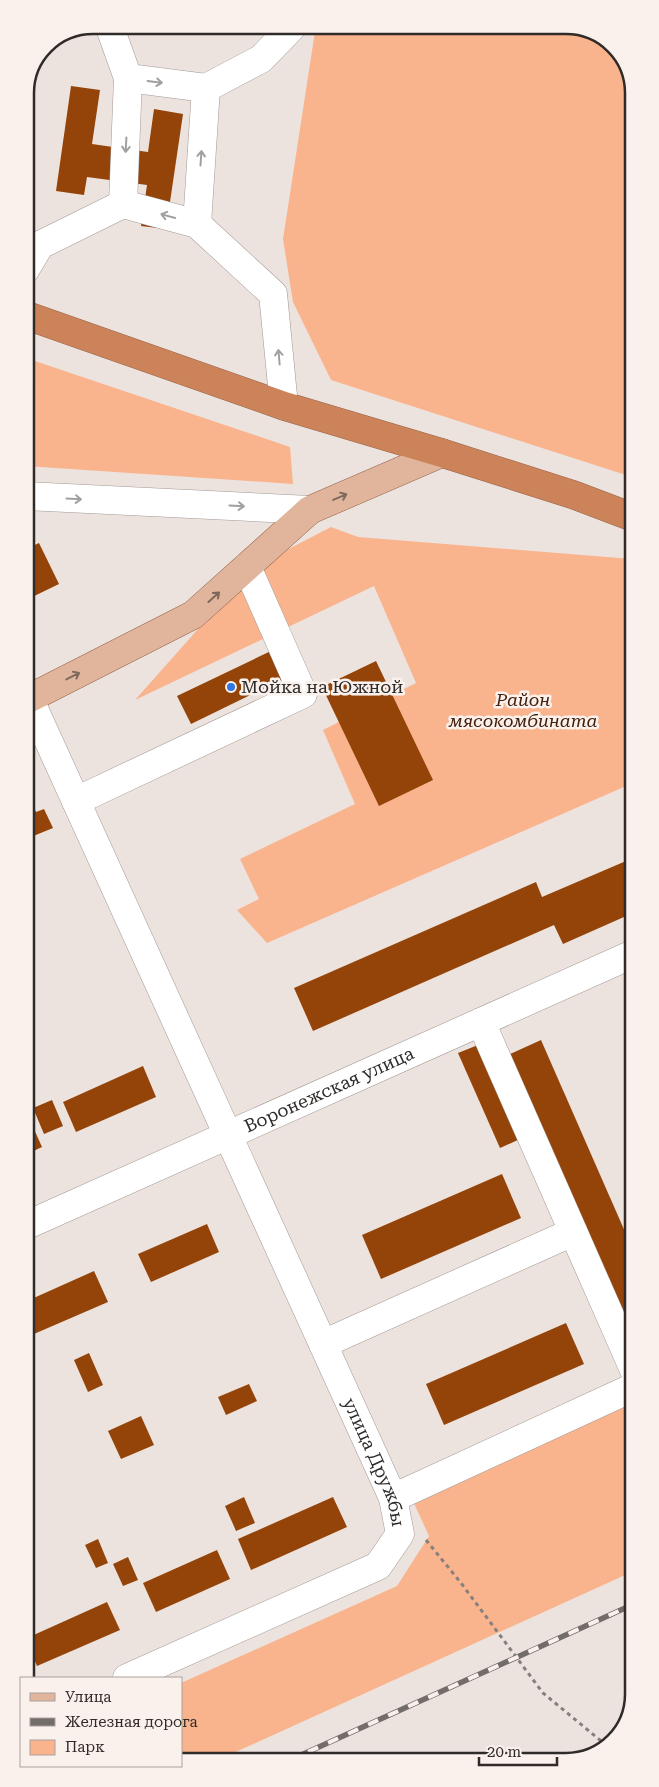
<svg xmlns="http://www.w3.org/2000/svg" width="659" height="1787" font-family="'Roboto Serif',serif">
  <rect width="100%" height="100%" fill="#ede3de"/>
  <g fill="#f9b38d">
    <polygon points="316,25 571,25 608,39 632,75 632,477 331,380 293,302 283,239"/>
    <polygon points="26,358 290,447 293,484 26,466"/>
    <polygon points="331,527 358,537 632,559 633,783 267,943 237,910 259,899 240,859 355,804 323,730 416,683 374,586 135,700 207,619 281,553"/>
    <polygon points="634,1390 634,1571 216,1761 181,1761 181,1683 397,1586 429,1536 413,1501"/>
  </g>
  <g fill="#944408">
    <polygon points="71,86 100,90 92,144 148,152 154,109 183,114 166,229 141,226 147,185 87,177 84,195 56,191"/>
    <polygon points="39,543 59,584 26,600 26,549"/>
    <polygon points="273,650 285,678 191,724 177,696"/>
    <polygon points="376,661 433,780 379,806 322,687"/>
    <polygon points="26,789 36,812 44,809 53,828 26,839"/>
    <polygon points="633,858 633,913 563,944 554,925 313,1031 294,988 536,882 542,897"/>
    <polygon points="541,1040 633,1250 633,1341 508,1055"/>
    <polygon points="478,1045 520,1139 500,1148 458,1053"/>
    <polygon points="143,1066 156,1097 76,1132 63,1102"/>
    <polygon points="52,1100 63,1126 44,1134 33,1108"/>
    <polygon points="29,1118 42,1147 27,1154 27,1119"/>
    <polygon points="502,1174 521,1218 381,1279 362,1235"/>
    <polygon points="207,1224 219,1252 151,1282 138,1254"/>
    <polygon points="94,1271 108,1302 27,1337 27,1301"/>
    <polygon points="566,1323 584,1364 444,1425 426,1384"/>
    <polygon points="89,1353 103,1385 88,1392 74,1360"/>
    <polygon points="249,1384 257,1401 226,1415 218,1397"/>
    <polygon points="141,1416 154,1445 121,1459 108,1431"/>
    <polygon points="244,1497 255,1523 236,1531 225,1506"/>
    <polygon points="333,1497 347,1527 251,1570 238,1539"/>
    <polygon points="98,1539 108,1563 96,1568 85,1545"/>
    <polygon points="217,1550 230,1579 156,1612 143,1583"/>
    <polygon points="128,1557 138,1580 123,1586 113,1564"/>
    <polygon points="107,1602 120,1630 37,1666 27,1643 27,1638"/>
  </g>
  <g fill="none" stroke-linecap="round" stroke-linejoin="round">
    <defs>
      <g id="minor">
        <polyline points="109,25 128,78 206,88"/>
        <polyline points="123,204 128,78"/>
        <polyline points="197,224 206,88 261,59 294,25"/>
        <polyline points="25,270 40,245 123,204 197,224 273,294 284,406"/>
        <polyline points="26,496 310,510"/>
        <path id="s1" d="M29,698L393,1498L400,1534L378,1566L127,1678"/>
        <polyline points="76,801 303,694 247,567"/>
        <polyline points="481,1022 634,1370"/>
        <path id="s2" d="M27,1225L633,954"/>
        <polyline points="323,1344 573,1232"/>
        <polyline points="393,1498 634,1387"/>
      </g>
      <polyline id="major" points="26,700 193,615 310,510 442,453"/>
      <polyline id="highway" points="25,315 284,406 442,453 574,495 632,517"/>
    </defs>
    <use href="#minor" stroke="#a39995" stroke-width="29"/>
    <use href="#major" stroke="#956449" stroke-width="29"/>
    <use href="#highway" stroke="#956449" stroke-width="29"/>
    <polyline stroke="#86807d" stroke-width="3" stroke-dasharray="4 4" stroke-linecap="butt" points="426,1540 461,1583 543,1693 606,1745"/>
    <use href="#minor" stroke="#fff" stroke-width="28"/>
    <use href="#major" stroke="#e1b59c" stroke-width="28"/>
    <use href="#highway" stroke="#cd835a" stroke-width="28"/>
    <defs>
      <polyline id="rail" points="288,1761 634,1604"/>
    </defs>
    <use href="#rail" stroke="#736d6a" stroke-width="5.5"/>
    <use href="#rail" stroke="#fbf1ec" stroke-width="4" stroke-dasharray="11" stroke-linecap="butt"/>
  </g>
  <defs><path id="oneway-shaft" d="M-6 0H5M1.5-3L5.5 0L1.5 3" fill="none" stroke-width="1.6" stroke-linecap="round" stroke-linejoin="round" transform="scale(1.25)"/></defs>
  <g stroke="#a1a09f">
    <use href="#oneway-shaft" transform="translate(155 82) rotate(7)"/>
    <use href="#oneway-shaft" transform="translate(126 145) rotate(93)"/>
    <use href="#oneway-shaft" transform="translate(201 158) rotate(-86)"/>
    <use href="#oneway-shaft" transform="translate(168 216) rotate(-165)"/>
    <use href="#oneway-shaft" transform="translate(279 357) rotate(-95)"/>
    <use href="#oneway-shaft" transform="translate(74 499) rotate(3)"/>
    <use href="#oneway-shaft" transform="translate(237 506) rotate(3)"/>
  </g>
  <g stroke="#7f695d">
    <use href="#oneway-shaft" transform="translate(340 497) rotate(-23)"/>
    <use href="#oneway-shaft" transform="translate(214 597) rotate(-42)"/>
    <use href="#oneway-shaft" transform="translate(73 676) rotate(-27)"/>
  </g>
  <circle fill="#3176e3" stroke="#fbf1ec" stroke-width="2" cx="231" cy="687" r="5"/>
  <g text-anchor="middle" stroke-width="5" stroke-linejoin="round" paint-order="stroke">
    <g font-size="18" fill="#2e2b29" stroke="#fbf1ec" text-anchor="start">
      <text x="241" y="693">Мойка на Южной</text>
    </g>
    <g font-size="18" font-style="italic" fill="#43200b" stroke="#fbf1ec">
      <text x="523" y="706">Район<tspan x="523" dy="21">мясокомбината</tspan></text>
    </g>
    <g font-size="18" fill="#2e2b29" stroke="#fbf1ec">
      <text dy="6" stroke="none"><textPath href="#s2" startOffset="331">Воронежская улица</textPath></text>
      <text dy="6" stroke="none"><textPath href="#s1" startOffset="839">улица Дружбы</textPath></text>
    </g>
  </g>
  <path d="M0 0H659V1787H0ZM93 34H566A59 59 0 0 1 625 93V1694A59 59 0 0 1 566 1753H93A59 59 0 0 1 34 1694V93A59 59 0 0 1 93 34Z" fill="#fbf1ec" fill-rule="evenodd"/>
  <path fill="none" stroke="#2e2b29" stroke-width="2.5" d="M93 34H566A59 59 0 0 1 625 93V1694A59 59 0 0 1 566 1753H93A59 59 0 0 1 34 1694V93A59 59 0 0 1 93 34Z"/>
  <rect x="20" y="1677" width="162" height="90" fill="#fbf1ec" stroke="#a9a29e"/>
  <rect x="30" y="1693" width="25" height="8" fill="#e1b59c" stroke="#a9a29e"/>
  <text x="65" y="1702" font-size="15" fill="#2e2b29">Улица</text>
  <rect x="30" y="1718" width="25" height="8" fill="#736d6a" stroke="#a9a29e"/>
  <text x="65" y="1727" font-size="15" fill="#2e2b29">Железная дорога</text>
  <rect x="30" y="1740" width="25" height="15" fill="#f9b38d" stroke="#a9a29e"/>
  <text x="65" y="1752" font-size="15" fill="#2e2b29">Парк</text>
  <path d="M479 1757v8h78v-8" fill="none" stroke="#2e2b29" stroke-width="2.5"/>
  <text x="487" y="1757" font-size="15" fill="#2e2b29" stroke="#fbf1ec" stroke-width="4" paint-order="stroke">20 m</text>
</svg>
